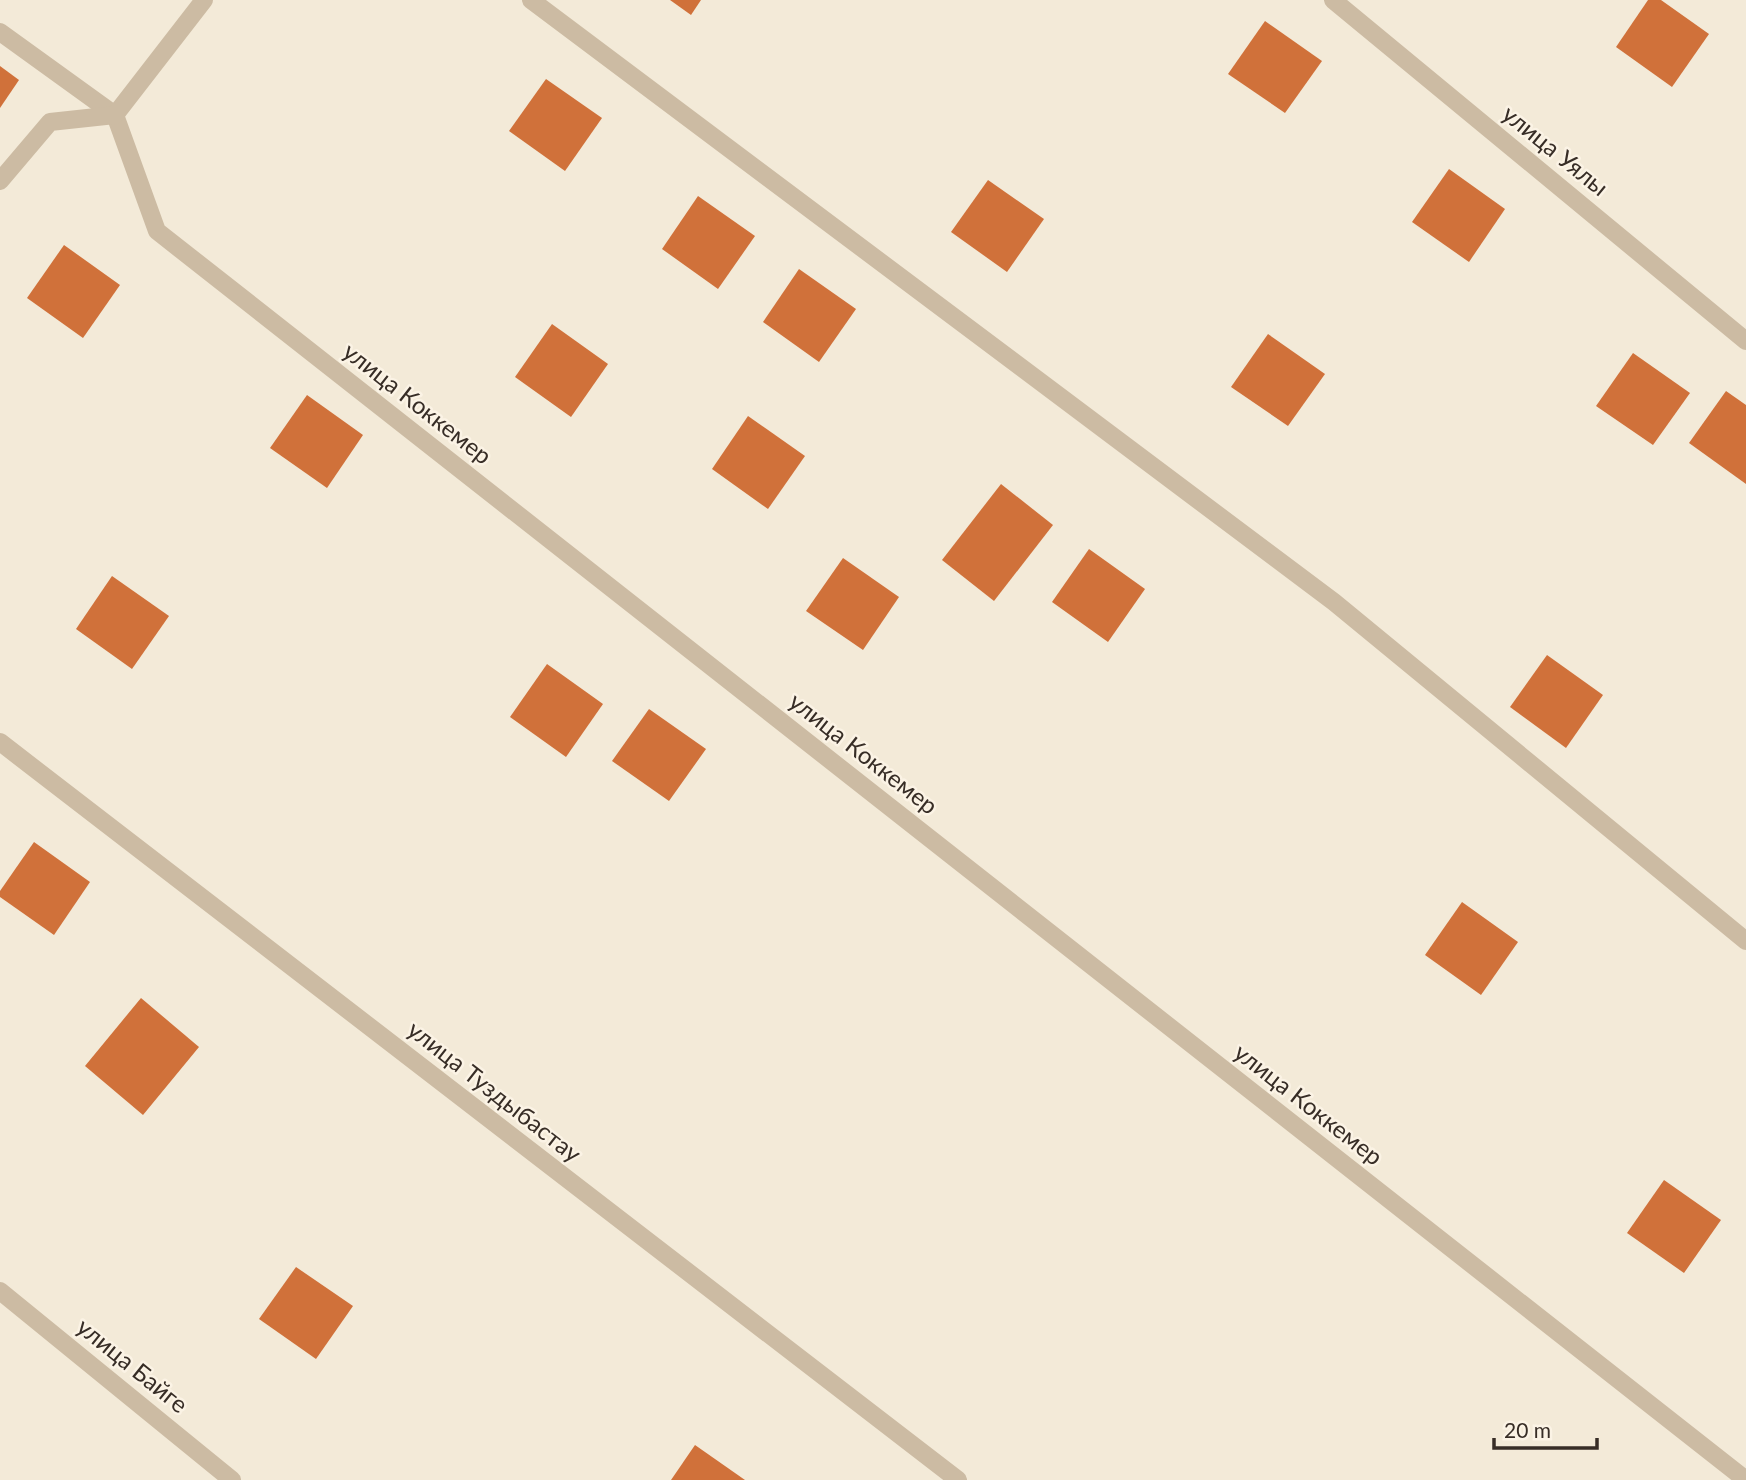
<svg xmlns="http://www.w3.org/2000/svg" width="1746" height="1480" font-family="Lato,sans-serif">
  <rect width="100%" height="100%" fill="#f3ead8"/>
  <g fill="#d0713a">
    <polygon points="670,0 701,0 691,15"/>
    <polygon points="1648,0 1661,0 1709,34 1672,87 1616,47"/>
    <polygon points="1265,21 1322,61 1285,113 1228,74"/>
    <polygon points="0,66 19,80 0,108"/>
    <polygon points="546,79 602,118 565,171 509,131"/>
    <polygon points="1449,169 1505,209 1469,262 1412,222"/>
    <polygon points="988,180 1044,219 1007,272 951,232"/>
    <polygon points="698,196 755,236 718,289 662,249"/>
    <polygon points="64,245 120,285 83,338 27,298"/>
    <polygon points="799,269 856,309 819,362 763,322"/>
    <polygon points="552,324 608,364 571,417 515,377"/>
    <polygon points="1268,334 1325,374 1288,426 1231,387"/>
    <polygon points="1633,353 1690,393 1653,445 1596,406"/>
    <polygon points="1726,391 1746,405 1746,484 1689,443"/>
    <polygon points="307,395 363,435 327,488 270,448"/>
    <polygon points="748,416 805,456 768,509 712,469"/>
    <polygon points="1001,484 1053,525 994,601 942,560"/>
    <polygon points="1089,549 1145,589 1108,642 1052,602"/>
    <polygon points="843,558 899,597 863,650 806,611"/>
    <polygon points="112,576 169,616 132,669 76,629"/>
    <polygon points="1547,655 1603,695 1566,748 1510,707"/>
    <polygon points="547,664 603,704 566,757 510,717"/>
    <polygon points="649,709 706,749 669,801 612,761"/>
    <polygon points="34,842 90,882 54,935 0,897 0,891"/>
    <polygon points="1462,902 1518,942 1481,995 1425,955"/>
    <polygon points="141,998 199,1047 143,1115 85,1066"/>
    <polygon points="1664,1180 1721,1220 1684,1273 1627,1233"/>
    <polygon points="296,1267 353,1306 316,1359 259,1319"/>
    <polygon points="695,1445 745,1480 671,1480"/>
  </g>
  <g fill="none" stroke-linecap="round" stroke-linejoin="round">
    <g stroke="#ccbba3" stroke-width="18">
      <polyline points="531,0 1334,602 1746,941"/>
      <polyline points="1333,0 1746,341"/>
      <polyline points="0,32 115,115 157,231 1746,1480"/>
      <polyline points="0,181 50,122 115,115 204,0"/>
      <polyline points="0,742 958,1480"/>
      <polyline points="0,1291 232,1480"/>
    </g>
  </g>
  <g text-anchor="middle" stroke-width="5" stroke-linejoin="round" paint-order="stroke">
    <g font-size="24" fill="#372d26" stroke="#fbf3e5">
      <text transform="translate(1555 151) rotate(39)" y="8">улица Уялы</text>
      <text transform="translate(417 404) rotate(38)" y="8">улица Коккемер</text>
      <text transform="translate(863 754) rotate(38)" y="8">улица Коккемер</text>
      <text transform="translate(494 1092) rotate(38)" y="8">улица Туздыбастау</text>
      <text transform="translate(1308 1105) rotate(38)" y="8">улица Коккемер</text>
      <text transform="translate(132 1366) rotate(39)" y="8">улица Байге</text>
    </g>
  </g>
  <path d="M1494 1438v10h103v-10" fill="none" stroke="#372d26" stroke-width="3.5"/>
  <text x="1504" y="1438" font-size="21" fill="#372d26" stroke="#fbf3e5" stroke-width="5" paint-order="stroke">20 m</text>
</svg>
